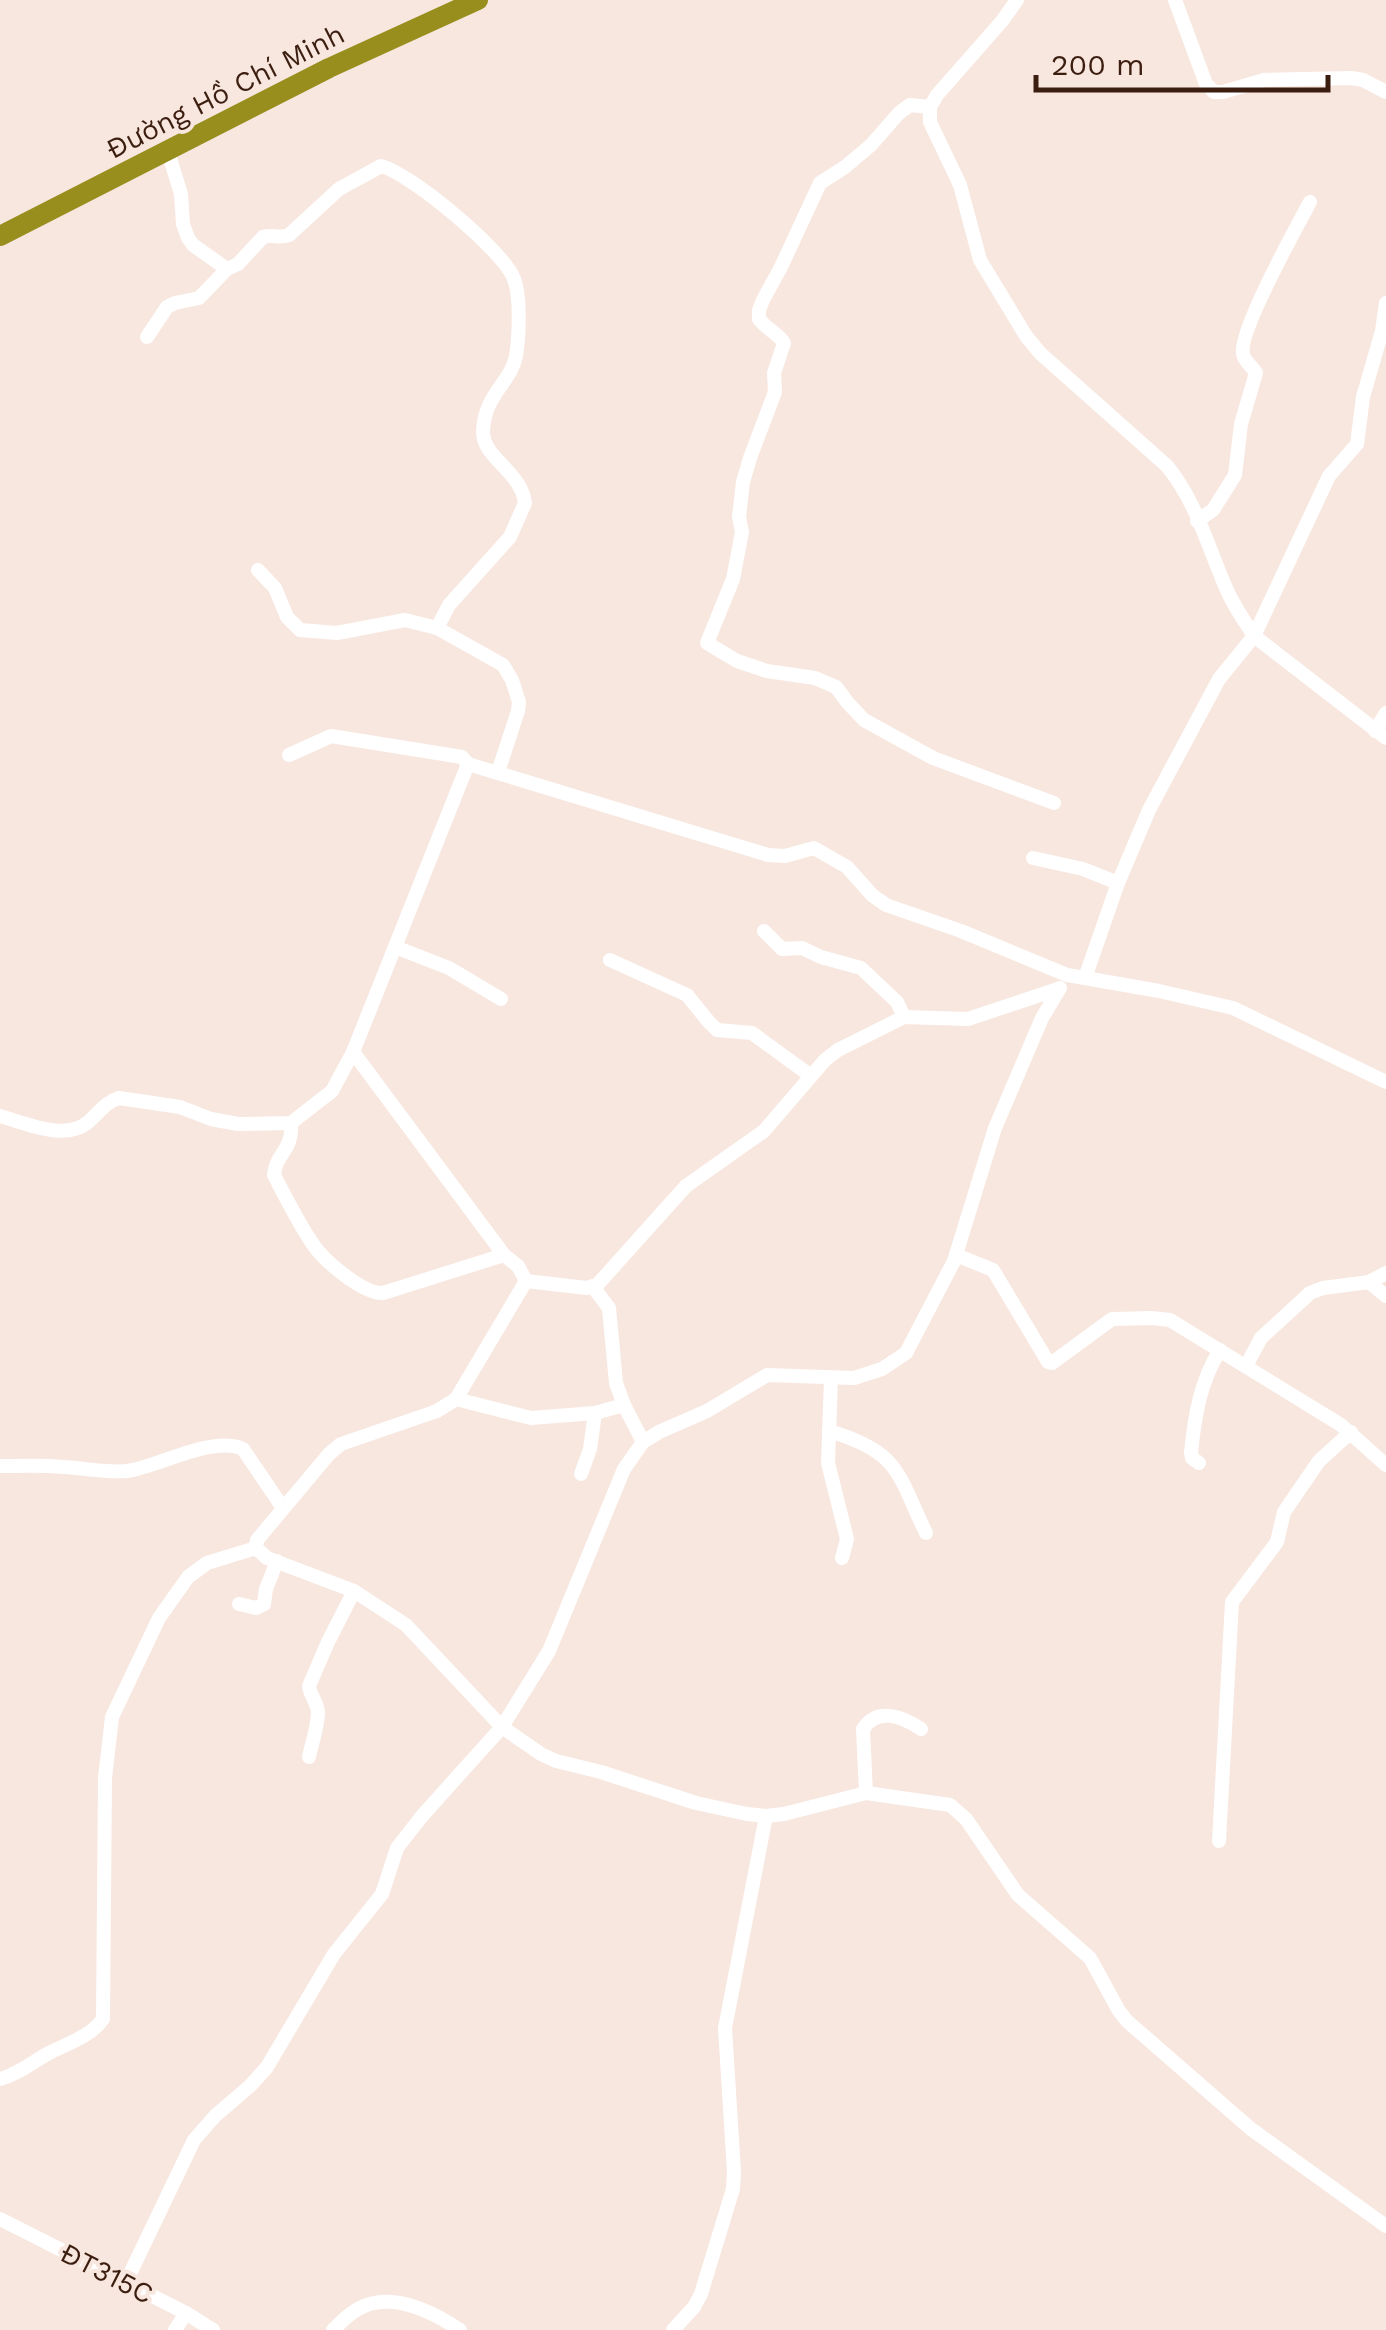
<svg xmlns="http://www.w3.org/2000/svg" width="1386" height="2330" font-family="'Work Sans',sans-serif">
  <rect width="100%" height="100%" fill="#f8e7df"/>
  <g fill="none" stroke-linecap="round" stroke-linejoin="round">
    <g stroke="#fff" stroke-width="14">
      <path d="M1017,0L1002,21L937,95L930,107V122L960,185L980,260L1026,336L1040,353L1167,466C1196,501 1208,547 1226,588C1233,605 1244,620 1254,636"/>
      <polyline points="1175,0 1206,84 1214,92 1223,92 1264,80 1351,78 1363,80 1386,92"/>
      <path d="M930,107L910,105L899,113L871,145L845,167L820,183L781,267L763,300L759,310V319C766,329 778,333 784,343L774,373L775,392L750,458L743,482L739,517L742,532L733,579L707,643L737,661L767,671L815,678L836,687L848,703L864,720L933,758L1054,803"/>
      <polyline points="168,152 181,194 183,224 188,238 193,245 227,269"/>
      <path d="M147,337L167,307L175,303L199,298L227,269L238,264L263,237C272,234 280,239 289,235L339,189L381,166C410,173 504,251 514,279C521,297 519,337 516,356C511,383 484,394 483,432C483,458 521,471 525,503L510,537L449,605L437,628"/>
      <path d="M1197,521L1213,510L1235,475L1241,424L1256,373C1253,367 1244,361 1243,354C1238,333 1297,226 1310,202"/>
      <polyline points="258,570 275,588 287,617 300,630 337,633 405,620 437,628 503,665 512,680 519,702 518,711 498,772"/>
      <polyline points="1254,636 1329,476 1357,444 1363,397 1382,331 1386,303"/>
      <polyline points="1375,731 1386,713"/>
      <polyline points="289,755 331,736 462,757 468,764"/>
      <polyline points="1033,858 1083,869 1118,883"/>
      <polyline points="764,931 782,949 802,948 821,957 861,968 897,1002 904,1017"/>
      <polyline points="395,947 449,968 501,999"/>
      <polyline points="610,960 687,995 708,1021 717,1030 752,1033 811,1076"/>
      <polyline points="1085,978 1159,991 1233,1008 1386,1082"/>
      <polyline points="1060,988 1042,1018 995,1128 954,1261 906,1353 882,1369 854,1378 767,1375 707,1411 659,1432 643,1442 624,1469 549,1651 502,1727 541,1754 556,1761 601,1772 696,1803 747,1814 766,1816 784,1814 866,1793 950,1805 966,1819 1018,1895 1090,1958 1119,2011 1127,2021 1251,2129 1386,2226"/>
      <path d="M0,1116C25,1123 64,1141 87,1123C98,1114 105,1102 119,1098L180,1107L211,1119L238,1124L291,1123L332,1091L353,1052"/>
      <path d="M291,1123C293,1152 276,1152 274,1175C285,1196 304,1234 318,1251C330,1265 364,1294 383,1293L504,1255"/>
      <polyline points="956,1255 993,1270 1048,1362 1052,1363 1112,1319 1151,1318 1170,1320 1341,1425 1386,1465"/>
      <polyline points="526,1281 587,1288 598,1284 686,1186 764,1131 825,1060 838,1050 904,1017 968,1019 1058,989"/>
      <polyline points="1369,1282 1386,1296"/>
      <polyline points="593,1287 609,1308 616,1383 624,1405 643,1442"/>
      <polyline points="1246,1366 1261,1338 1310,1293 1323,1288 1369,1282 1386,1273"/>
      <polyline points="831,1379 828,1463 847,1539 842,1558"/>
      <polyline points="456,1399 531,1418 595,1413 624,1405"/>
      <path d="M829,1431C900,1452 897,1473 926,1533"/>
      <path d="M1199,1463L1192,1458L1191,1452C1195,1415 1200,1382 1220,1350"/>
      <path d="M0,1466C21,1466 43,1465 64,1467C84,1468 107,1473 127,1471C158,1467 213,1435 243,1449L283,1508"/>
      <polyline points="581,1474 590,1449 595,1413"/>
      <polyline points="239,1604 256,1608 264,1604 266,1589 277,1561"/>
      <path d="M309,1757C312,1743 318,1726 318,1712C317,1701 310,1696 309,1686L328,1642L354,1591"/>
      <path d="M866,1793L863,1729C877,1707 902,1716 921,1729"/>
      <polyline points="1219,1841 1232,1602 1277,1542 1284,1512 1319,1461 1351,1432"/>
      <path d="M0,2079C19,2074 32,2062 49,2053C68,2043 90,2037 103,2019L105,1778L112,1717L159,1618L188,1577L207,1563L256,1548"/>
      <polyline points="0,2219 186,2313 213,2330"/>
      <polyline points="126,2282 194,2140 215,2116 251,2085 267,2067 334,1954 382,1894 397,1848 422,1816 502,1727 406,1625 354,1591 267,1558 256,1548 257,1540 329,1454 341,1444 437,1411 456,1399 526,1281 518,1266 504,1255 353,1052 468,764 768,855 785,856 814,848 847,867 872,895 886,905 961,931 1067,975 1085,978 1118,883 1149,810 1219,679 1254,636 1386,738"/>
      <polyline points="175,2330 186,2313"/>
      <path d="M333,2330C342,2321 352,2311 364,2306C396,2293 433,2312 460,2330"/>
      <polyline points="673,2330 694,2307 701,2294 733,2189 734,2172 725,2028 766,1816"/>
    </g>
    <polyline stroke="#978e1d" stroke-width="20" points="0,236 329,68 478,0"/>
  </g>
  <g text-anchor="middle" stroke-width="8" stroke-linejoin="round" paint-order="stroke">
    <g font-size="28" fill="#3c1e10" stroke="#f8e7df">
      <text transform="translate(225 91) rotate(-27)" y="10">Đường Hồ Chí Minh</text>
      <text transform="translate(107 2273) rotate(27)" y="10">ĐT315C</text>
    </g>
  </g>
  <path d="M1036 75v15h292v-15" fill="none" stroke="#3c1e10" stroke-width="5"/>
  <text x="1051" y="75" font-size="30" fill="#3c1e10" stroke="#f8e7df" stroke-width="8" paint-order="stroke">200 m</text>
</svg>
